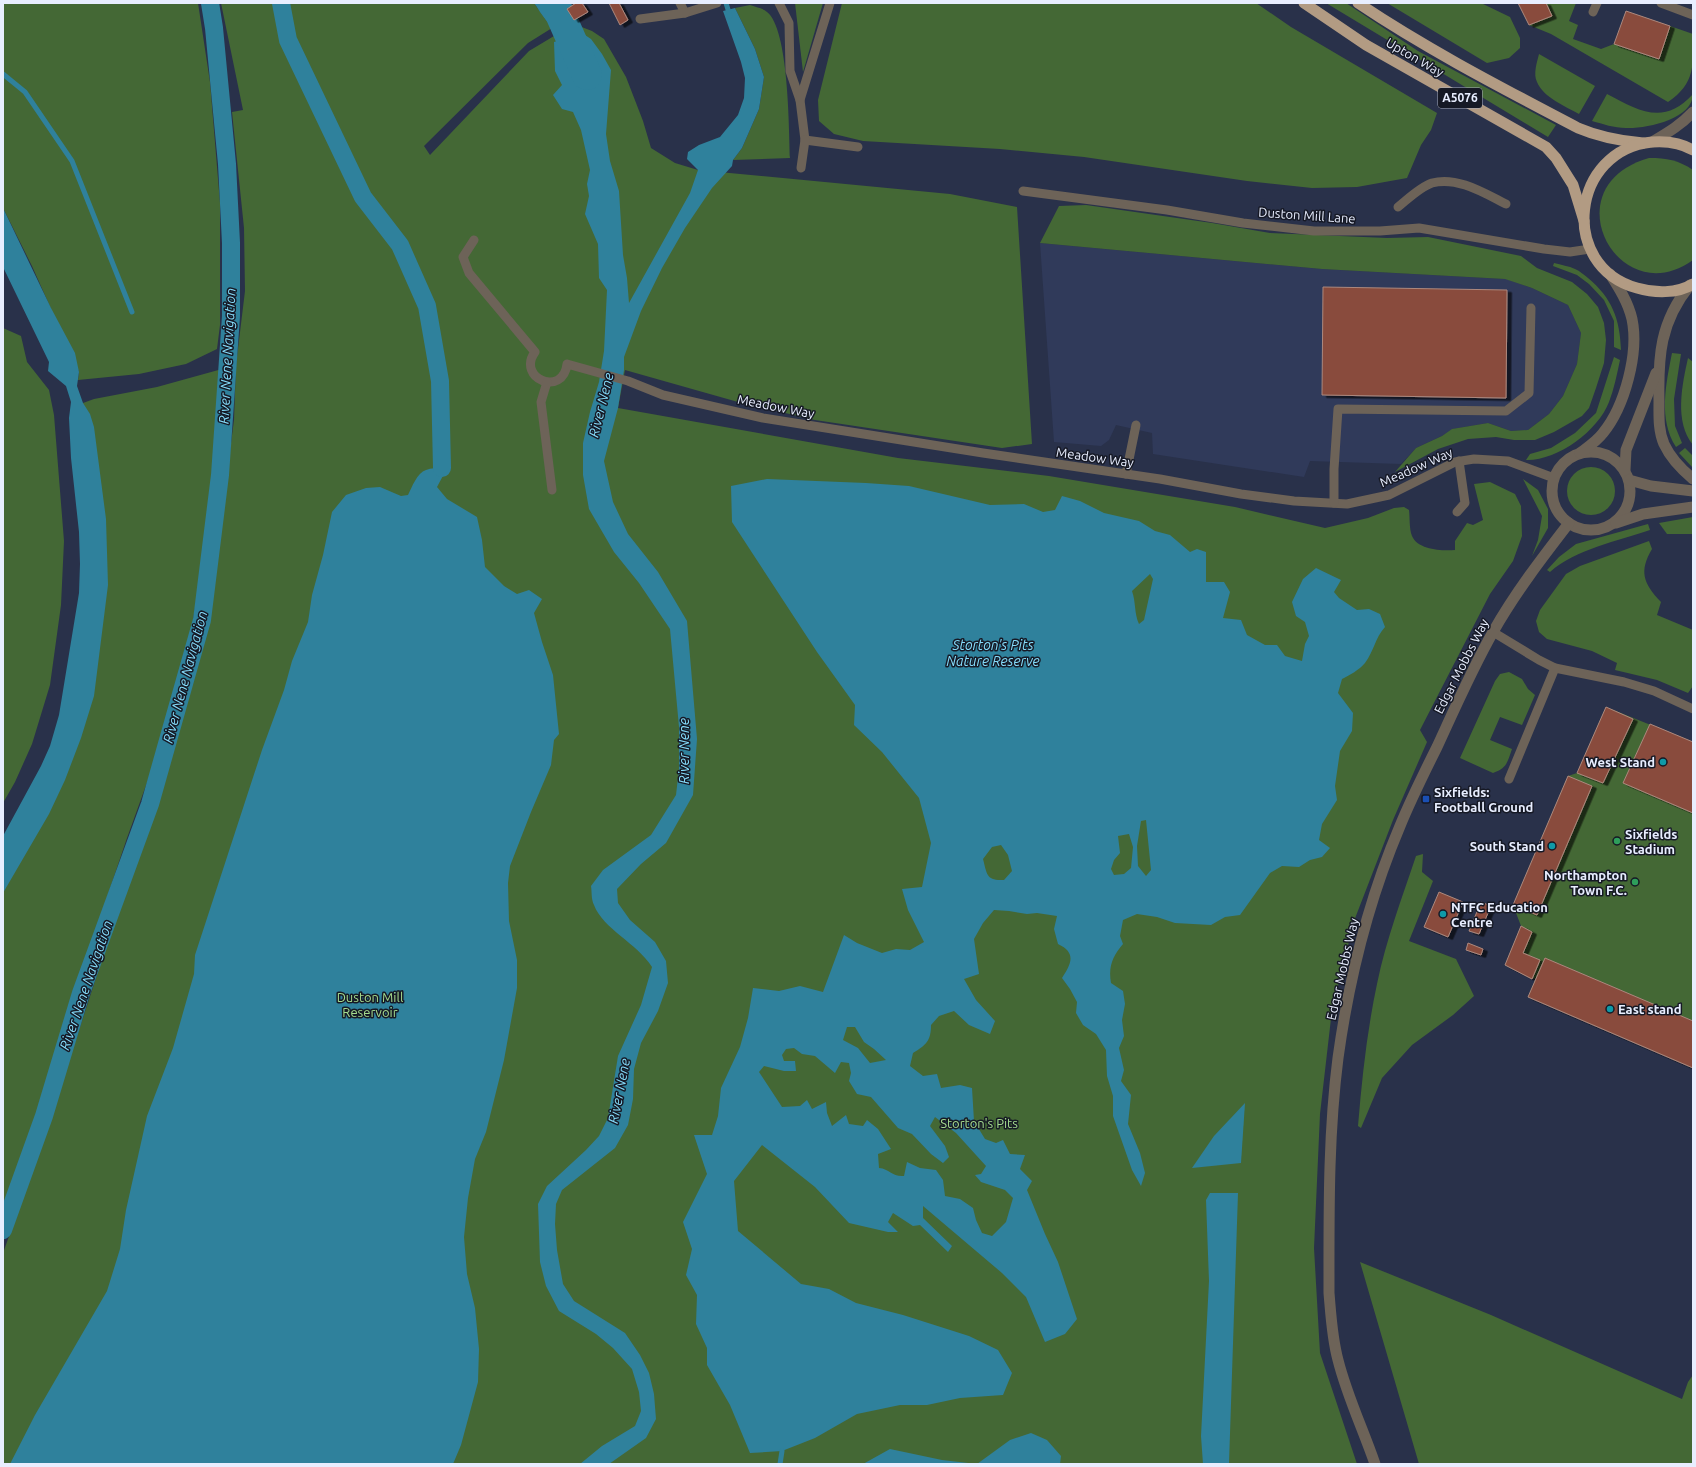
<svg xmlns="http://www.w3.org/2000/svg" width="1696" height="1467" font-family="Ubuntu,sans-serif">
  <defs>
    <filter id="shadow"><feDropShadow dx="4.5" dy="2.5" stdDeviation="0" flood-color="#0009"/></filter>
  </defs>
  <rect width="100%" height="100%" fill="#29314a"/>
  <polygon fill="#303a5a" points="1040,243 1322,269 1506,279 1532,288 1568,305 1581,333 1577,364 1563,396 1549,414 1528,430 1511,431 1488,423 1453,429 1442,436 1416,448 1401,464 1310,461 1304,477 1153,454 1152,433 1116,425 1109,440 1101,446 1054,442"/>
  <g fill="#446835">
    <polygon points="3,3 198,3 210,82 220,203 220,325 217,349 186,364 139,374 78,380 79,372 32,266 3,208"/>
    <path d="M221,3H534L552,28L528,43L424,146L430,155L529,51L554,36L579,26L592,31L604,39L626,77L643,121L651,148L675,163L698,170L950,194L1017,207L1032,444L1002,448L815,420L738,402L625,370L618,408L898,458L1049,476L1235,507L1325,528L1368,518L1394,508L1404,507L1409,510C1410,518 1409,528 1412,536C1418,550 1442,551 1455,550V541L1467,523L1473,525L1483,520L1474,484L1490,482L1515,494L1521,506L1522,536L1513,561L1490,594L1420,730L1427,742L1393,820L1354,921L1332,1010L1320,1114L1314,1248L1320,1353L1357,1464H3V1253L39,1153L109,938L148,832L184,708L200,646L212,589L234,420L236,365L245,291L244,228L232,112L243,110Z"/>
    <polygon points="795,3 823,3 803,72"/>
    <polygon points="842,3 1256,3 1291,27 1437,113 1431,130 1421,145 1407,178 1357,187 1312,188 1247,181 1084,157 1000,149 863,141 834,134 819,121 818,100"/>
    <polygon points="1326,3 1346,3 1418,51 1556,125 1548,137"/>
    <polygon points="1387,3 1481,3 1510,17 1520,38 1520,48 1509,58 1487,63"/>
    <path d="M1546,3H1576L1569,21L1578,25L1573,39L1601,49L1614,44L1659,59L1670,26L1693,34C1693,65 1696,83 1668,102L1551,34L1529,25L1551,16Z"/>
    <path d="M750,5C755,7 763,8 767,12C789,29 789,129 790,158L733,160L742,148L759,109L764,77L755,49L735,8Z"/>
    <path d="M1539,54L1595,86L1579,114C1565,106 1544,98 1537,82C1533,74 1537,62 1539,54Z"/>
    <path d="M1607,94C1639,111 1664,126 1693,94C1693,119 1646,129 1626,128C1614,128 1603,124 1592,121Z"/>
    <path d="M1649,158C1667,158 1678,160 1693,170V260C1618,314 1550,186 1649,158Z"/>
    <polygon points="1086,205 1212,223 1270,233 1387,238 1428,237 1521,256 1537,268 1572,282 1587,294 1598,307 1604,323 1606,340 1604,363 1596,388 1589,408 1582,416 1554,432 1535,440 1514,440 1496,437 1468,439 1438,449 1395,472 1416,448 1442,436 1452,429 1488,423 1511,431 1528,430 1549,414 1563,396 1577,364 1581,333 1568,305 1532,288 1505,279 1322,269 1040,243 1059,206"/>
    <path d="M1554,263C1561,265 1569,266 1575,269C1580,271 1584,275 1588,278C1612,298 1620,319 1621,350L1614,347V321L1604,300L1589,284L1577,275L1553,266Z"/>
    <polygon points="3,328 21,336 27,362 49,390 54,415 64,541 61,605 50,685 32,744 15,782 3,803"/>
    <path d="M1672,353L1681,354L1674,399L1675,426L1682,443L1676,447C1658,419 1666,384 1672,353Z"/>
    <path d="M1614,357L1620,360C1617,374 1614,389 1609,402C1598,431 1557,461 1526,460L1530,454L1551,448L1575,433L1596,413Z"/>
    <path d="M1688,358L1693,362V445C1674,422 1682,385 1688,358Z"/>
    <polygon points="222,369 212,496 192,627 178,687 149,777 127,838 72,1001 42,1101 3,1208 3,865 79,695 83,403 94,399 157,387"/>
    <polygon points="1685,448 1693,456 1693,468 1679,453"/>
    <circle cx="1591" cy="491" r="24"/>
    <polygon points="1523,479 1538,490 1548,509 1548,528 1532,556 1538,540 1542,516"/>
    <polygon points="1693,517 1693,534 1667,534 1659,523"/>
    <path d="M1648,524L1650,530C1618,541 1576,549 1550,572L1547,570L1559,557L1576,544Z"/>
    <path d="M1649,541L1652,549C1639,571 1643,583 1661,602L1657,615L1693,630V686L1688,693L1657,680L1615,670L1617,663L1592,651L1547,639L1539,632L1536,621L1540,610L1566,574L1580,566Z"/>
    <path d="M1509,672L1522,679L1528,689L1535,695L1522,725L1500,717L1490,740L1512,749C1507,763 1507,768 1493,773L1460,758L1495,681L1500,674Z"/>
    <polygon points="1606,707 1693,742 1693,1068 1528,997 1536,978 1532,979 1505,965 1521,926 1513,905 1568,776 1577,773"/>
    <path d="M1423,854L1422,872L1433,881L1409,941L1456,959L1474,996L1453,1015L1412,1045L1382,1078L1361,1128L1358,1126C1362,1078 1367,1031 1377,984C1386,940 1402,898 1416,856Z"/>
    <polygon points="1360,1262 1491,1315 1682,1399 1688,1382 1693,1375 1693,1464 1419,1464"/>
  </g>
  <g fill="#2f819c" fill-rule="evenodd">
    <polygon points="534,3 563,3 574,20 552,28"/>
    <path d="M735,8L755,49L764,77L759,109L742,148L733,160L732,166L712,188L685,228L662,268L641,311L624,357V370L618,408L604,461L613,502L628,534L658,572L687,621L697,739L693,795L666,843L641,864L617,889L618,903L630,920L655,942L666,961L668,983L658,1011L641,1043L634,1069L633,1099L628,1125L615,1148L562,1190L556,1204L555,1224L557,1250L563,1284L574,1301L625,1333L640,1355L649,1373L654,1394L656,1419L646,1438L609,1464H580L602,1446L635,1426L641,1411L639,1392L632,1369L613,1348L596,1334L559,1311L546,1286L540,1262L538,1204L547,1186L586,1150L599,1136L608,1118L618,1056L641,1005L652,967C637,943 603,929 594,905C591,899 592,892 591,886L603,870L651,835L676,795L679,769V727L670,629L639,583L614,552L589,509L583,475V443L590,412L599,382L604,351L607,290L599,278L598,244L585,214L589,196L587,184L590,170L581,130L573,112L562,109L553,95L562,85L555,71L554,42L582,33L591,39L602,54L611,70L606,134L610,161L619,191L623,255L627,278L629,303L690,193L698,170L687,159L688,152L699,145L720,137L738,115L744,98L745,78L741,62L723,11Z"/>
    <polygon points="3,208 51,308 75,353 79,372 77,386 83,403 90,414 94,427 106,519 108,585 94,696 81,738 65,780 49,814 3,893 3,836 41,766 50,746 59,715 79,593 80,564 79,532 71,458 69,418 71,402 66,386 48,371 49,362 3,267"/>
    <path d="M442,468L445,472L437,487L447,499L477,517L482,540L485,567L504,586L517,594L529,590L542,599L534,613L542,642L553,675L559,734L554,740L551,765L531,812L510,866L508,883L509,921L517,960V988L504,1060L486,1132L475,1159L468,1198L464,1237L467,1274L475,1308L479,1349L478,1382L461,1445L453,1464H10L35,1415L107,1291L120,1249L126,1210L147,1116L173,1048L194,974L195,955L262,750L284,690L292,661L308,622L312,595L323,555L332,512L346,495L366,488L380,487L401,496L408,495C412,487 417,473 426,470C431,468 437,468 442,468Z"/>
    <path d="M767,479L866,483L909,486L990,505L1024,504L1043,512L1055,510L1062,496L1080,501L1104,513L1139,521L1155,531L1170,535L1190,552L1197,549L1206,552V582H1224L1230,592L1223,618L1241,620L1247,635L1265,645H1277L1285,656L1302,661L1305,644L1309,636L1305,622L1296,616L1292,602L1303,579L1316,568L1341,580L1334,592L1339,598L1357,610L1369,609L1380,614L1385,627C1375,638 1374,651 1365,663C1359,670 1350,675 1342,679L1338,693L1353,713L1352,731L1340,751L1335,786L1337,800L1322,824L1319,840L1330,848L1322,857L1310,860L1299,867L1282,866L1270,873L1240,915L1225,917L1211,925L1175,923L1157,917L1137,914L1123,920L1120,936L1123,944C1113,956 1108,966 1111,983L1123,991L1125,1004L1122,1020L1124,1036L1119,1048L1124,1070L1121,1081L1131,1095L1128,1124L1140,1153L1145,1173L1141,1186L1132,1170L1113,1116V1096L1107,1076L1106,1050L1096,1034L1083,1025L1076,1013L1077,1002L1070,989L1062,978C1071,964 1077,953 1058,944L1054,929L1057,916L1037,913L1027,914L1009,911L994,910L983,923L974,939L979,974L964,979L976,1000L995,1021L990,1034L969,1025L954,1011L939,1016L931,1025C931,1041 926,1045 913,1053L910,1066L923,1076L937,1074L941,1088L960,1085L972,1088L974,1121L985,1139L996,1143L1003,1140L1010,1154L1025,1155L1020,1169L1032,1181L1027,1190L1045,1234L1058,1262L1077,1319L1065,1334L1045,1342L1026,1297L1002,1273L923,1206V1218L952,1246L948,1252L920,1225L913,1226L893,1213L888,1222L898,1232H888L849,1223L815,1187L762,1145L734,1181L738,1231L801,1284L829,1289L856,1303L903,1315L969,1336L998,1350L1012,1373L1003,1395L960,1398L927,1405H900L857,1414L815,1438L782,1451L750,1453L730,1405L707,1365V1348L696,1324L697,1295L686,1275L692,1249L683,1222L707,1174L694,1135H712L718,1116L721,1088L740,1047L748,1018L753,988L779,991L800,986L823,992L844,935L857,943L882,953L896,949L910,950L924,942L908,910L902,889L922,887L931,843L919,798L882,752L854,725L855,705L817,652L732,522L731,486ZM1150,574L1153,579L1144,620L1139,624C1134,613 1136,602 1132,591ZM1146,820L1151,870L1146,876L1138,866L1137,846L1141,821ZM1129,834L1133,847L1131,868L1124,874L1114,875L1111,869L1114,860L1120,853L1118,836ZM1001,845L1008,855L1012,871L1004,880C986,881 987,874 983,859L992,847ZM847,1027H855L864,1042L874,1049L886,1060L870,1063L858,1048L843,1040ZM794,1048L802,1054L815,1056L835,1073L841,1062L849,1063L851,1073L849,1081L857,1094L871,1097L898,1128L912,1134L931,1154L943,1163L949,1157L945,1146L930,1126L935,1117L956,1133L986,1166L981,1174L975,1175L981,1182L1005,1190L1013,1198L1006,1222L992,1236L982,1233L976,1220L973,1208L960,1199L945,1196L943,1180L936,1170L920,1168L907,1162L904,1176C892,1177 890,1169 879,1168L878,1154L891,1149L878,1129L867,1120L863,1126L849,1124L846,1115L832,1126L827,1113L826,1102L812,1109L807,1100L800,1106L782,1107L759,1072L764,1066L784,1071H796L795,1061H784L782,1055L786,1049Z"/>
    <polygon points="1245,1103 1241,1163 1192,1168 1214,1136"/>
    <polygon points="1210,1193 1238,1193 1229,1464 1203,1464 1201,1436 1209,1281 1206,1200"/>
    <polygon points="1031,1433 1047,1440 1061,1456 1060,1464 863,1464 890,1449 942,1460 977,1464 1010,1440"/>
  </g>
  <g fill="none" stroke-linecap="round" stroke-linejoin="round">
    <g stroke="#2f819c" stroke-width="5">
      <polyline points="726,3 730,16"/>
      <polyline points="3,74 25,92 72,161 132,312"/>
      <polyline points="780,1464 782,1451"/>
    </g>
    <g stroke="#2f819c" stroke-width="18">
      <polyline points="281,3 288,40 363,197 400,245 427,306 440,381 442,468"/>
      <polyline points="3,1230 44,1116 81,993 150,804 202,620 220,475 231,316 231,243 227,164 214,28 210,3"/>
    </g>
    <polyline stroke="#2f819c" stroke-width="30" points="552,3 560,14 587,75"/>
  </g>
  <g fill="#894c3c" stroke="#ac887e" filter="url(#shadow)">
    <polygon points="576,3 582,3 588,12 574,20 567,9"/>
    <polygon points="609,3 619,3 628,20 620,25"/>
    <polygon points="1518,3 1546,3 1552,16 1529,25"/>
    <polygon points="1626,11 1670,26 1659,59 1614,44"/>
    <polygon points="1323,287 1507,290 1506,398 1322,395"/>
    <polygon points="1606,707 1633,719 1603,783 1577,773"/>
    <polygon points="1650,724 1693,742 1693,813 1623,783"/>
    <polygon points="1568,776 1592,786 1537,915 1513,905"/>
    <polygon points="1439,892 1463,902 1448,937 1424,927"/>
    <polygon points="1481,902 1491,906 1479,934 1469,931"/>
    <polygon points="1521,926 1532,932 1523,953 1540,960 1532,979 1505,965"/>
    <polygon points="1468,943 1483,949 1481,955 1466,950"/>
    <polygon points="1545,958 1693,1021 1693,1068 1528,997"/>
  </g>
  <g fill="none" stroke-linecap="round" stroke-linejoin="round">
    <g stroke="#6d6358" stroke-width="9">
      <polyline points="680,3 685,13 717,3"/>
      <polyline points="779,3 789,23 790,71 800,100"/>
      <polyline points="830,3 800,100 805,140 858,147"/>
      <polyline points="1661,3 1693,15"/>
      <polyline points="1593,12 1597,3"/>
      <polyline points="640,19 685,13"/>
      <polyline points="801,168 805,140"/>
      <polyline points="1023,191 1167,210 1243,223 1314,231 1380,231 1419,228 1544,249 1570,252 1590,249"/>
      <path d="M1398,207C1408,199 1420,187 1432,183C1457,176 1484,193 1506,204"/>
      <path d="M474,240L463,257L469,273L535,352C516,378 563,398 567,364L628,381L663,395L763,418L983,453L1160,479L1241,494L1294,501L1347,504L1389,495L1455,462L1474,459L1508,461L1554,478"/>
      <polyline points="547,382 541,402 552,490"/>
      <polyline points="1126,474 1136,425"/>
      <polyline points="1334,503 1334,469 1338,409 1506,411 1529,393 1531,308"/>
      <polyline points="1457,512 1465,503 1459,461"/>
      <polyline points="1493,632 1539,660 1555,668 1624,682 1654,691 1693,709"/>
      <polyline points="1509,779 1555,668"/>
    </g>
    <g stroke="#6d6358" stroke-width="11">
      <path d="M1652,142C1667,133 1681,125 1693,112"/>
      <path d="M1690,285C1660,322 1658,356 1659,401C1659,415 1658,430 1664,444C1670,457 1681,469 1693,479"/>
      <circle cx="1591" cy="491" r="39"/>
      <path d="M1580,453C1588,447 1597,441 1603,433C1625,406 1639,353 1632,319C1628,302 1619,288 1610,274"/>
      <polyline points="1625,470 1626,450 1656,373"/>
      <polyline points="1629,480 1651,486 1693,491"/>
      <polyline points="1616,523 1643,514 1693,507"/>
      <path d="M1375,1464C1363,1429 1347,1396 1338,1360C1332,1338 1331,1316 1329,1293C1329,1215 1328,1136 1338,1058C1349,978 1369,899 1400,826C1411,799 1424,773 1437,747C1455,708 1472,669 1493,632C1515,593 1542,558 1569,523"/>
    </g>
    <g stroke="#b29b83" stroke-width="11">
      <polyline points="1304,3 1366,45 1546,147 1556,158 1573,185 1584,221"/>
      <path d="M1358,3C1428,50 1504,89 1578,128C1599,137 1620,141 1643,143"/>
      <path d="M1693,150C1681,143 1665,141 1652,142C1571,150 1558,266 1637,288C1654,293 1677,294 1693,284"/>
    </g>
  </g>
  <g fill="#0f9aa8" stroke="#161925" stroke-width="1.5">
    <circle cx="1663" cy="762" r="4"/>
    <circle cx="1552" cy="846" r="4"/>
    <circle cx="1443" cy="914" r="4"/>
    <circle cx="1610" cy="1009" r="4"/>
  </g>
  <rect fill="#1a4fb4" stroke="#161925" stroke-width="1.5" x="1422" y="795" width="8" height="8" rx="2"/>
  <g fill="#2e9e5b" stroke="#161925" stroke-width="1.5">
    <circle cx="1617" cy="841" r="4"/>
    <circle cx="1635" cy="882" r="4"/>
  </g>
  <g text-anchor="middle" stroke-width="3" stroke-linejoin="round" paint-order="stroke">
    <rect fill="#161925" stroke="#a9aebe" stroke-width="1" x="1438" y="88" width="44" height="20" rx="3"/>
    <g font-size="12" font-weight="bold" fill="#e8eeff">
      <text x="1460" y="102">A5076</text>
    </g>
    <g font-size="13" fill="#e8eeff" stroke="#161925">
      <text transform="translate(1415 57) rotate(30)" y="5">Upton Way</text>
      <text transform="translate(1307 215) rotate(4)" y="5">Duston Mill Lane</text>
      <text transform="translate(776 406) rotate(11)" y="5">Meadow Way</text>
      <text transform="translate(1095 457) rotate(8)" y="5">Meadow Way</text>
      <text transform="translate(1416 467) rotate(-24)" y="5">Meadow Way</text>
      <text transform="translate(1461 666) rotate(-63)" y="5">Edgar Mobbs Way</text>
      <text transform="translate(1342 969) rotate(-77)" y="5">Edgar Mobbs Way</text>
    </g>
    <g font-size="13" font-weight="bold" fill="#e8eeff" stroke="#161925" text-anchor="start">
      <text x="1655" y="767" text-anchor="end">West Stand</text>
      <text x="1434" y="797">Sixfields:<tspan x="1434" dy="15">Football Ground</tspan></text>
      <text x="1625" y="839">Sixfields<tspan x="1625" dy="15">Stadium</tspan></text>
      <text x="1544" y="851" text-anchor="end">South Stand</text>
      <text x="1627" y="880" text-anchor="end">Northampton<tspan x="1627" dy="15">Town F.C.</tspan></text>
      <text x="1451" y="912">NTFC Education<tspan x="1451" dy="15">Centre</tspan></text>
      <text x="1618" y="1014">East stand</text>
    </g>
    <g font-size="13" fill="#a5dc8f" stroke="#161925">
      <text x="370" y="1002">Duston Mill<tspan x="370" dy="15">Reservoir</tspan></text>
      <text x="979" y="1128">Storton's Pits</text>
    </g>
    <g font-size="14" font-style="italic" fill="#85dcfb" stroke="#161925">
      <text transform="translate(227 356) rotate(-87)" y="5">River Nene Navigation</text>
      <text transform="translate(601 405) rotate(-76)" y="5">River Nene</text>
      <text x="993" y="650">Storton's Pits<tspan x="993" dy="16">Nature Reserve</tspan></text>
      <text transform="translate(185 677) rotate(-75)" y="5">River Nene Navigation</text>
      <text transform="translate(684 751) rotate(-90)" y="5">River Nene</text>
      <text transform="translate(86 985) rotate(-71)" y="5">River Nene Navigation</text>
      <text transform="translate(619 1091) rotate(-79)" y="5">River Nene</text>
    </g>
  </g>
  <rect width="1696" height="1467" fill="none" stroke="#e8eeff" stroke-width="8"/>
</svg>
